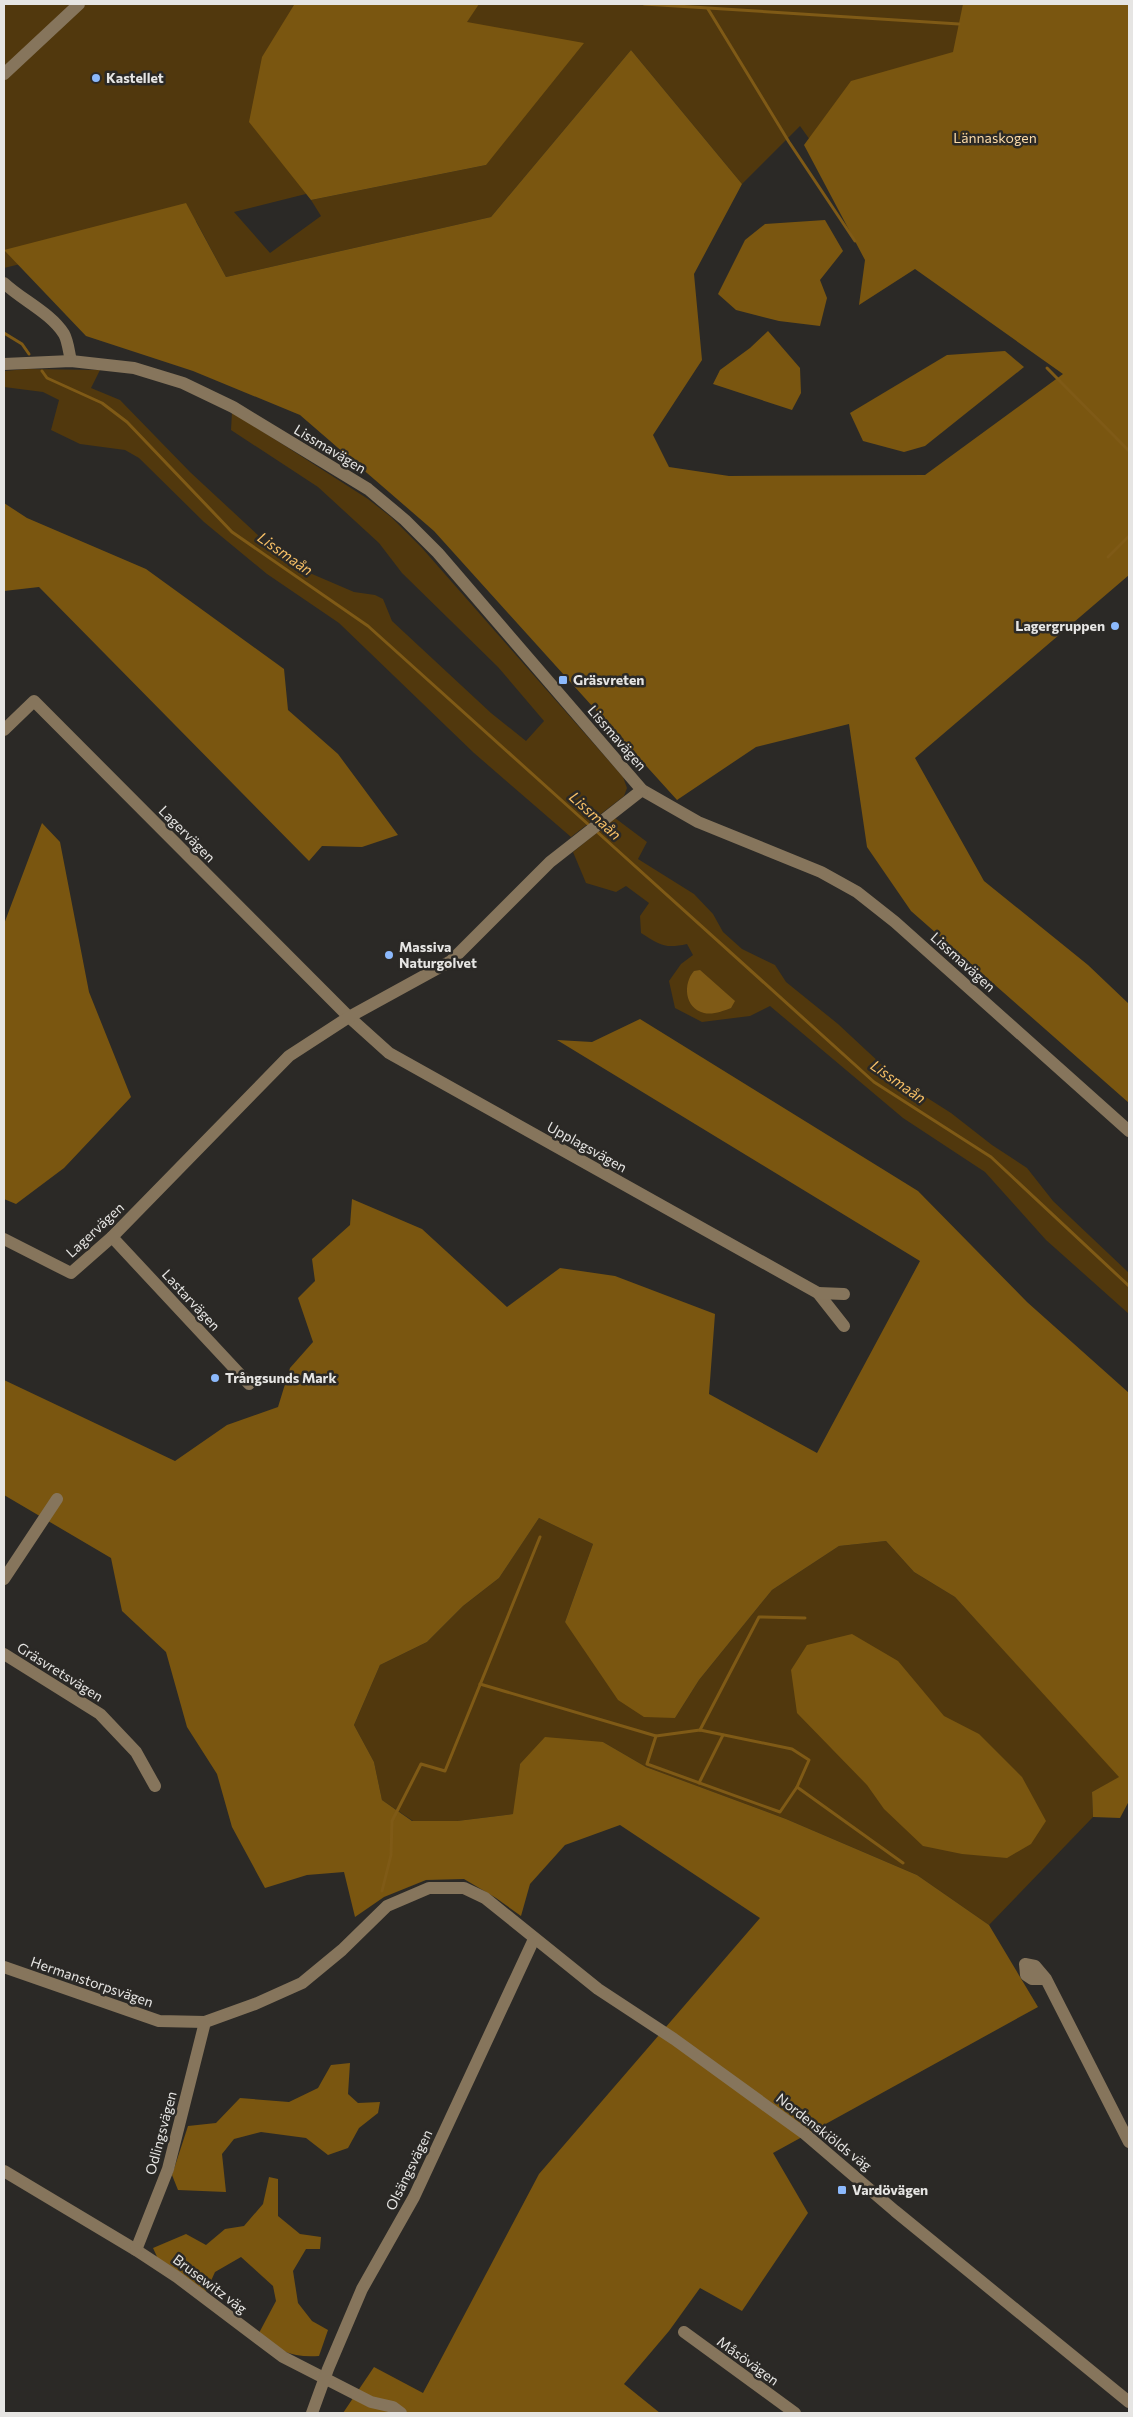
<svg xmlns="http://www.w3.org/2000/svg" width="1133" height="2417" font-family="Commissioner,sans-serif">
  <rect width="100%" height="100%" fill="#2b2926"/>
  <g fill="#51380d" fill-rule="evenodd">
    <path d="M4,4H1129L865,217L800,126L742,184L631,50L491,217L226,277L196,221L4,268ZM489,148L486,165L311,200L321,216L270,253L234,212Z"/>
    <polygon points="28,369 100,370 91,388 120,400 190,472 274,550 312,574 354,592 375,595 383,599 392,621 491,713 526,741 544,721 498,667 402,573 379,543 318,487 231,430 232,412 368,499 391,517 422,548 623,777 627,788 624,796 571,837 474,753 339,623 267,574 204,522 139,458 125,450 80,444 51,430 59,400 43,392 4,387 4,371"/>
    <path d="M615,818L647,842L638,859L694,894L713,914L723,932L742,949L775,965L786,982L838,1024L896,1078L951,1113L992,1145L1027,1168L1053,1201L1129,1273V1314L1046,1240L985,1172L903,1118L770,1006L750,1016L702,1022L675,1008L669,981L681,964L693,955L687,944C665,949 660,945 641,933L640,916L649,903L626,886L616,892L586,883L573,852Z"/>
    <polygon points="539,1518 593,1544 565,1622 675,1718 699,1680 772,1590 839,1546 886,1541 914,1572 955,1597 1120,1777 1092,1792 1093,1817 989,1925 917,1875 786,1819 646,1767 603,1742 520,1764 514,1814 457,1821 413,1821 382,1800 374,1762 354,1725 380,1665 427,1642 463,1606 499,1578"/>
  </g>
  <g fill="#7a5610">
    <polygon points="292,4 479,4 467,22 584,43 486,165 311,200 249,122 262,57 294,5"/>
    <polygon points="963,4 1129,4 1129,575 915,758 984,881 1088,965 1129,1004 1129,1103 911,911 867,847 849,724 756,747 677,800 434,531 300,415 193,371 86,336 4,250 186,203 226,277 491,217 631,50 742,184 694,274 702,360 653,435 669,467 729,476 925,475 1063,374 915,269 859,305 865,260 804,145 851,81 953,52"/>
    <polygon points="825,220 843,251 820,280 827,298 820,326 779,321 736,310 718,294 745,240 765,224"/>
    <polygon points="768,331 800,368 801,393 792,410 713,384 720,370 750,348"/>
    <polygon points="1005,351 1024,367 925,446 904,452 863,441 850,413 947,355"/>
    <polygon points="4,503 27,518 146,569 284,669 288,710 338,754 398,835 362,847 322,846 309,861 39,587 4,591"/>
    <polygon points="42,823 60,842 89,992 131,1097 64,1168 16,1204 4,1199 4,924"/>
    <polygon points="640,1019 918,1191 1027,1302 1129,1393 1129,1801 1120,1818 1093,1817 1092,1792 1119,1777 955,1597 914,1572 886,1541 839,1546 772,1590 699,1680 675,1718 644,1717 618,1700 565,1622 593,1544 539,1518 499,1578 463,1606 427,1642 380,1665 354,1725 374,1762 382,1800 412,1821 457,1821 513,1814 520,1764 545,1737 603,1742 646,1767 786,1819 917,1875 989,1925 1038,2007 773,2153 808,2213 742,2311 700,2288 669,2331 624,2384 660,2413 343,2413 374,2367 423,2393 539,2174 760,1918 620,1825 565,1845 530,1884 521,1916 496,1898 464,1879 426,1880 384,1897 355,1917 344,1872 307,1875 265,1888 232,1827 217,1774 187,1727 166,1652 122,1611 111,1558 4,1495 4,1380 175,1461 227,1425 278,1407 290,1368 313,1342 298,1298 315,1281 312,1259 350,1225 352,1199 422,1229 507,1307 560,1268 615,1276 715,1314 709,1394 817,1453 920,1261 557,1040 592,1042"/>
    <polygon points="852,1634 898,1661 944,1716 979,1734 1022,1777 1046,1821 1031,1844 1007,1858 962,1854 923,1846 884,1809 867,1785 797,1713 791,1670 807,1645"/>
    <polygon points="350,2063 348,2094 358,2103 380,2102 378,2113 359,2128 348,2148 328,2155 306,2138 261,2132 234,2139 222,2154 226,2192 178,2190 172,2175 188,2126 216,2123 240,2098 289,2102 318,2088 331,2065"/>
    <path d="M269,2177L278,2179V2216L300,2234L321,2237L320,2249H306L293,2271L298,2303L312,2321L328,2330L319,2356C294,2358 276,2351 259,2333L276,2301L273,2286L241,2257L215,2272L206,2292L159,2261L153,2248L186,2234L206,2245L225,2229L244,2226L263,2204Z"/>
  </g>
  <path fill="#7f5a16" d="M700,970L735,1001L731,1008C723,1011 713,1015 704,1013C684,1008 683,983 694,971Z"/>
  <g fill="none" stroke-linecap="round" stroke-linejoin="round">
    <g stroke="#7f5a16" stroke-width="3">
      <polyline points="644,4 959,24"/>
      <polyline points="708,9 789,142 855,241"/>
      <polyline points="4,333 22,344 29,354"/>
      <polyline points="1047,368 1129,451"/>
      <polyline points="42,371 47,378 102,403 127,422 232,532 368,626 590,826"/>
      <polyline points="1108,557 1129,536"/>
      <polyline points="595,830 874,1082 991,1157 1129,1286"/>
      <polyline points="480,1684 656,1736 700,1730 792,1749 809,1760 797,1787"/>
      <polyline points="700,1730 759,1617 805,1618"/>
      <polyline points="656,1736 647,1764 780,1812 797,1787 903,1863"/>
      <polyline points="699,1783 723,1735"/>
      <polyline points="382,1891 391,1855 392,1821 421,1764 445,1771 540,1537"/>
    </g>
    <g stroke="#86755c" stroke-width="12">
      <polyline points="4,74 79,4"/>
      <path d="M4,283C22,300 51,313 64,334C68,341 69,353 71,361"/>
      <polyline points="4,364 71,361 134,368 183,383 233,407 368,489 405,520 438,553 642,790 698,822 821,872 857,892 895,922 1129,1131"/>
      <polyline points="4,730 34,701 349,1017 389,1053 818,1293 844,1326"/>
      <polyline points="112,1237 249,1384"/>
      <polyline points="4,1239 71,1273 112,1237 289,1056 349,1017 451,961 550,862 642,790"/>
      <polyline points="818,1293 844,1294"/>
      <polyline points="4,1579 57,1499"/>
      <polyline points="4,1654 100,1714 136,1752 155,1786"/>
      <polyline points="4,1967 159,2021 205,2022 255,2004 302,1983 342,1950 387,1906 429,1888 464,1888 485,1898 598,1989 674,2039 805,2134 895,2211 1129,2402"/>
      <polyline points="1046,1979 1032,1979 1026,1975 1025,1964 1035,1966 1046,1979 1129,2142"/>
      <polyline points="4,2171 136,2250 177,2277 283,2357 371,2402 393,2407 401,2413"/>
      <polyline points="136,2250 168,2169 205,2022"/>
      <polyline points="684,2332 795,2413"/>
      <polyline points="312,2413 328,2369 362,2289 414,2197 534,1939"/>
    </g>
  </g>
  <g fill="#8cb9fc" stroke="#2b2926" stroke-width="2">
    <circle cx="96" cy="78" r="5"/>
    <circle cx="1115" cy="626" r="5"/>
    <rect x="558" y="675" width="10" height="10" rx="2.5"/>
    <circle cx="389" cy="955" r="5"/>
    <circle cx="215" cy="1378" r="5"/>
    <rect x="837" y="2185" width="10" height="10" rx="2.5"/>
  </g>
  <g text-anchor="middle" stroke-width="5" stroke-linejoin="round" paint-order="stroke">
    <g font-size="14" font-weight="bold" fill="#e6e5e3" stroke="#2b2926" text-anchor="start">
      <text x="106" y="83">Kastellet</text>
      <text x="1105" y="631" text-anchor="end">Lagergruppen</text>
      <text x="573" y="685">Gräsvreten</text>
      <text x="399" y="952">Massiva<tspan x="399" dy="16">Naturgolvet</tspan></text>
      <text x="225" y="1383">Trångsunds Mark</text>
      <text x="852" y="2195">Vardövägen</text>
    </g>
    <g font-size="14" fill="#fbdaa8" stroke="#2b2926">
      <text x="995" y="143">Lännaskogen</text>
    </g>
    <g font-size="14" fill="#e6e5e3" stroke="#2b2926">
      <text transform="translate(330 449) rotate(31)" y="5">Lissmavägen</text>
      <text transform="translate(617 738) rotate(49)" y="5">Lissmavägen</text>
      <text transform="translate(187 834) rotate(45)" y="5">Lagervägen</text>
      <text transform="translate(963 962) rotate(42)" y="5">Lissmavägen</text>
      <text transform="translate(587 1147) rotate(29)" y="5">Upplagsvägen</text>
      <text transform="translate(95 1230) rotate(-43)" y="5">Lagervägen</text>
      <text transform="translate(191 1300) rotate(47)" y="5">Lastarvägen</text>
      <text transform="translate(60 1672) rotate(32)" y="5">Gräsvretsvägen</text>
      <text transform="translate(92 1982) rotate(19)" y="5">Hermanstorpsvägen</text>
      <text transform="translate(824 2132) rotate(38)" y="5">Nordenskiölds väg</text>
      <text transform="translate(161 2133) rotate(-75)" y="5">Odlingsvägen</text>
      <text transform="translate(409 2170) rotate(-64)" y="5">Olsängsvägen</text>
      <text transform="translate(210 2284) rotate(37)" y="5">Brusewitz väg</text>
      <text transform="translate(748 2361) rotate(36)" y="5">Måsövägen</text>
    </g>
    <g font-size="15" font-style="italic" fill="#f6bf66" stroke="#2b2926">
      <text transform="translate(285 554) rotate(35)" y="5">Lissmaån</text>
      <text transform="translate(595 816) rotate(42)" y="5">Lissmaån</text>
      <text transform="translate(898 1082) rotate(35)" y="5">Lissmaån</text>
    </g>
  </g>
  <rect width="1133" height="2417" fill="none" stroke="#e6e5e3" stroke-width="10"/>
</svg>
